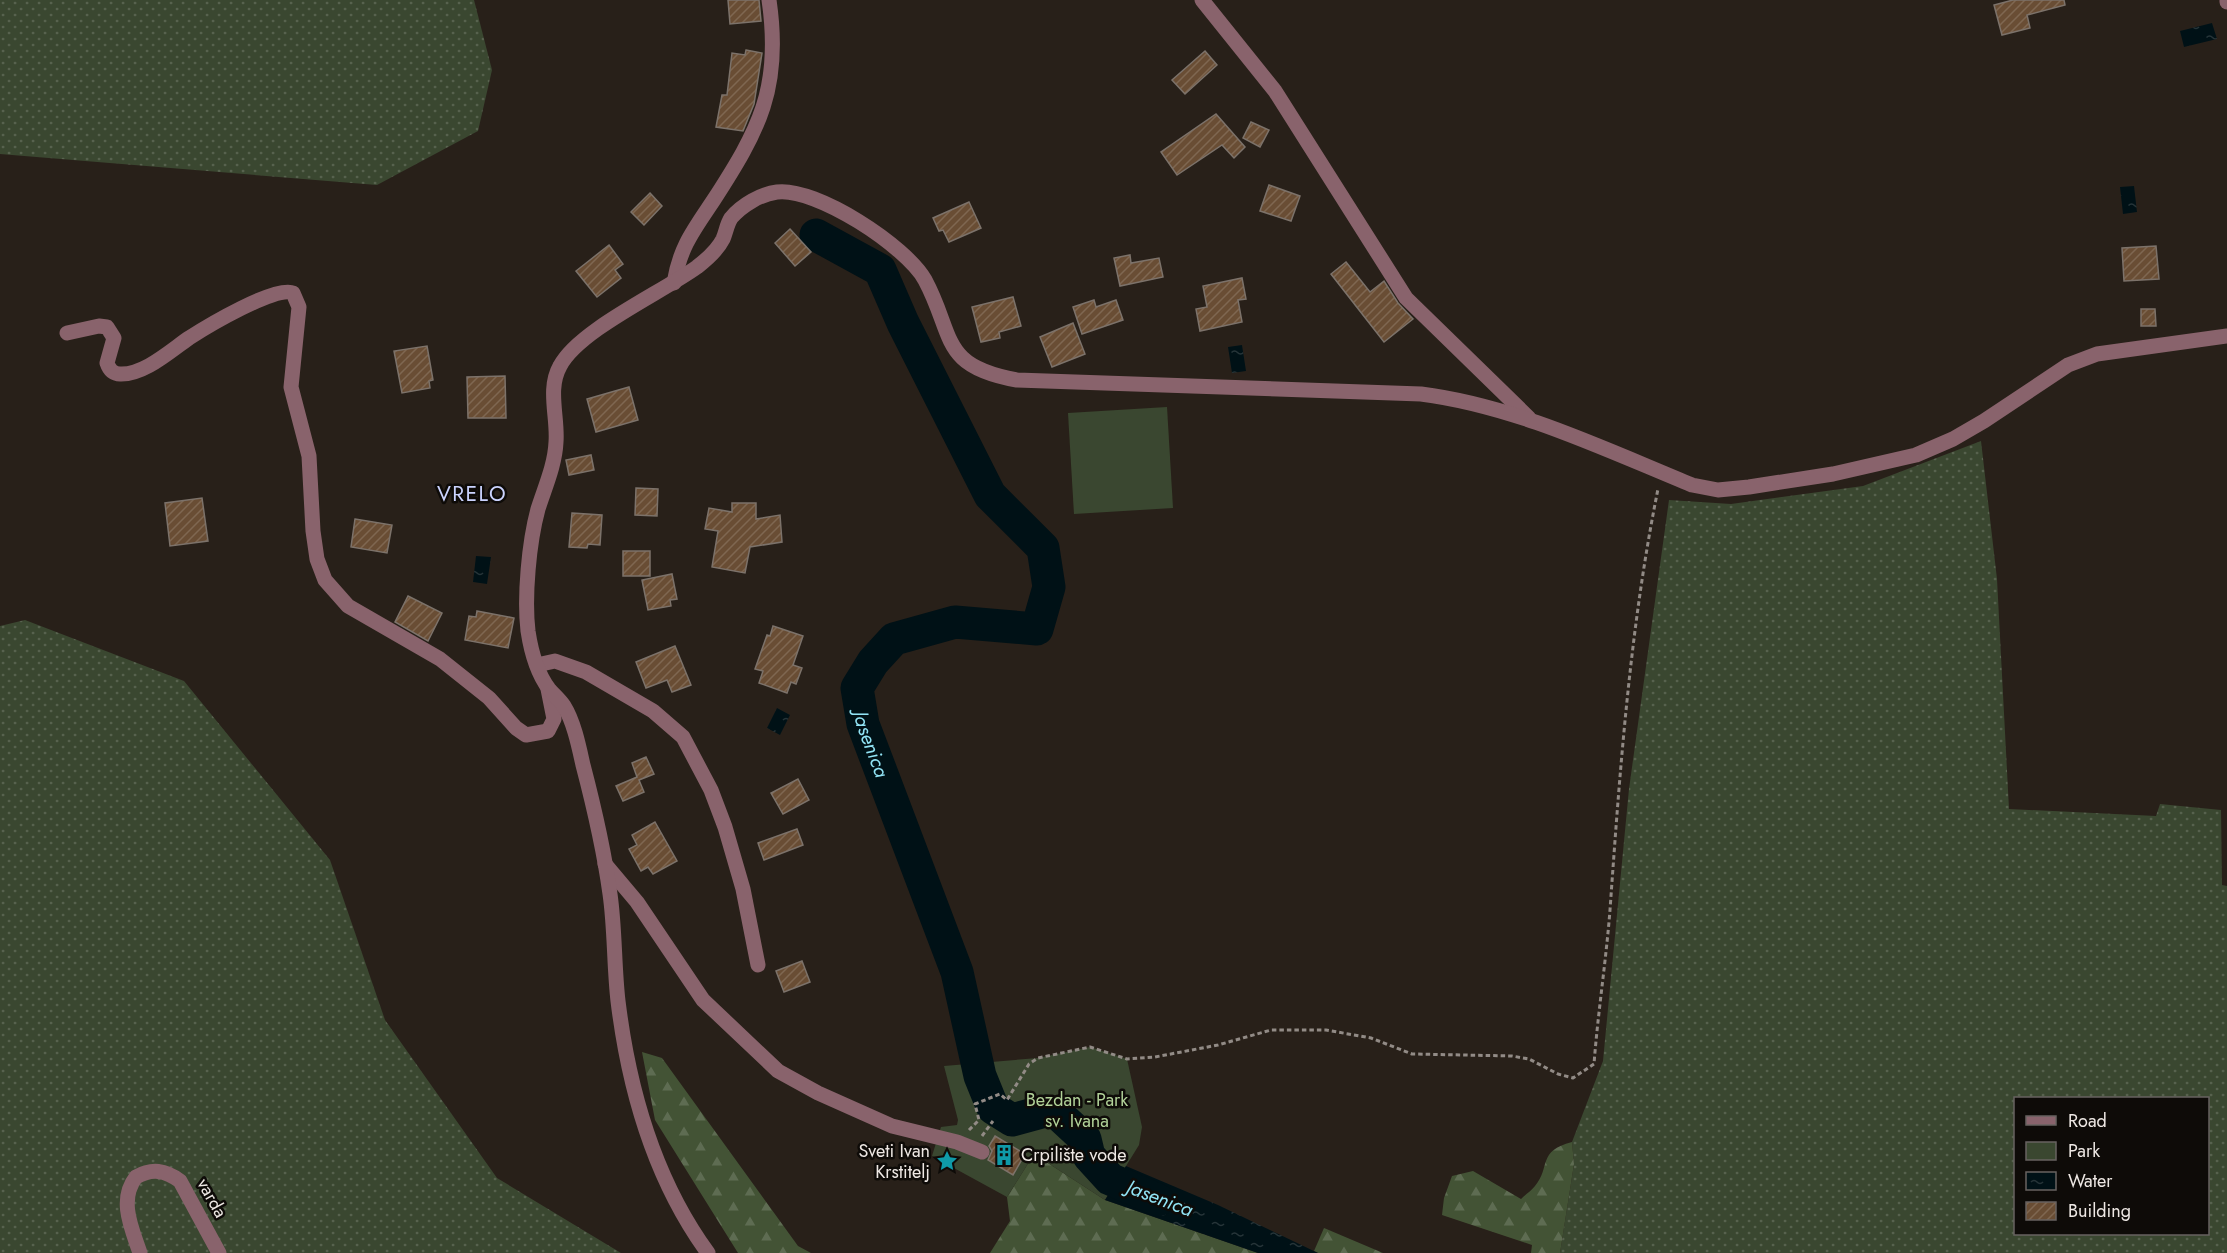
<svg xmlns="http://www.w3.org/2000/svg" width="2227" height="1253" font-family="Jost,sans-serif">
  <defs>
    <pattern id="grass-dots" width="8" height="8" patternUnits="userSpaceOnUse" patternTransform="scale(1.5)"><rect width="8" height="8" fill="#3a4730"/><path d="M2 2h.1M6 6h.1" fill="none" stroke="#57624e" stroke-width="1.8" stroke-linecap="round"/></pattern>
    <pattern id="forest-firs" width="22" height="20" patternUnits="userSpaceOnUse" patternTransform="scale(1.5)"><rect width="22" height="20" fill="#435335"/><path d="M5 1l3.5 6h-7zM16 11l3.5 6h-7z" fill="#5e6c52"/></pattern>
    <pattern id="water-ripples" width="26" height="14" patternUnits="userSpaceOnUse" patternTransform="scale(1.5)"><rect width="26" height="14" fill="#001116"/><path d="M2 4q2-2 4 0t4 0M15 11q2-2 4 0t4 0" fill="none" stroke="#263438"/></pattern>
    <pattern id="building-hatch" width="6" height="6" patternUnits="userSpaceOnUse" patternTransform="scale(1.5)"><rect width="6" height="6" fill="#694d34"/><path d="M-1 1l2-2M0 6l6-6M5 7l2-2" fill="none" stroke="#7f6751"/></pattern>
  </defs>
  <rect width="100%" height="100%" fill="#282019"/>
  <g fill="url(#grass-dots)" fill-rule="evenodd">
    <polygon points="0,0 474,0 492,70 478,131 377,185 0,154"/>
    <path d="M1981,441L1997,579L2009,809L2156,816L2160,804L2221,810L2222,885L2227,886V1253H1560L1574,1164L1572,1142L1603,1061L1629,789L1669,500L1731,504L1863,486ZM2016,1098H2208V1234H2016Z"/>
    <polygon points="25,620 184,681 330,860 385,1020 497,1178 621,1253 0,1253 0,626"/>
  </g>
  <g fill="url(#forest-firs)">
    <polygon points="642,1052 662,1058 798,1246 811,1253 738,1253 655,1120"/>
    <path d="M1572,1142L1574,1164L1560,1253H1531L1532,1245L1442,1215L1444,1198L1452,1176L1473,1171L1521,1199C1525,1195 1531,1191 1535,1186C1551,1167 1537,1151 1572,1142Z"/>
    <polygon points="1034,1154 1105,1200 1258,1253 990,1253 1010,1221 1007,1197"/>
    <polygon points="1324,1228 1383,1253 1318,1253 1314,1251"/>
  </g>
  <g fill="#3a4730">
    <polygon points="1167,407 1173,508 1074,514 1068,413"/>
    <polygon points="1090,1047 1127,1059 1142,1127 1139,1145 1105,1200 1034,1154 1007,1197 932,1156 941,1127 957,1125 958,1120 944,1066 1038,1058"/>
  </g>
  <g fill="url(#water-ripples)">
    <polygon points="2212,23 2217,39 2184,47 2180,31"/>
    <polygon points="2134,186 2137,212 2123,214 2120,187"/>
    <polygon points="1242,345 1246,371 1232,373 1228,347"/>
    <polygon points="476,556 491,557 487,584 473,582"/>
    <polygon points="777,708 790,715 780,735 767,728"/>
    <polygon points="1126,1166 1218,1205 1318,1253 1258,1253 1105,1200"/>
  </g>
  <g fill="none" stroke-linecap="round" stroke-linejoin="round">
    <path stroke="#001116" stroke-width="33" id="s1" d="M816,235L880,270L903,323L990,495L1043,548L1049,587L1037,629L955,622L894,639L873,662L857,688L863,724L957,972L980,1076L993,1108L1012,1120L1045,1111L1057,1113L1085,1139L1089,1156L1110,1179L1158,1200"/>
  </g>
  <g fill="url(#building-hatch)" stroke="#7c726a" stroke-width="1.5">
    <polygon points="728,0 759,0 761,21 730,24"/>
    <polygon points="2013,0 2064,0 2065,5 2027,15 2030,28 2002,35 1994,5"/>
    <polygon points="746,50 762,53 754,104 743,131 716,127 722,95 727,95 732,53 745,55"/>
    <polygon points="1205,51 1217,65 1185,94 1172,80"/>
    <polygon points="1216,114 1245,147 1234,158 1222,145 1177,175 1161,152"/>
    <polygon points="1251,122 1269,130 1260,147 1243,138"/>
    <polygon points="1269,185 1300,196 1291,221 1260,211"/>
    <polygon points="650,193 662,206 644,225 631,212"/>
    <polygon points="969,202 981,228 949,242 943,230 939,231 933,218"/>
    <polygon points="790,229 811,252 795,266 775,243"/>
    <polygon points="609,245 623,264 615,270 621,278 597,297 576,271"/>
    <polygon points="2156,246 2159,279 2124,281 2122,248"/>
    <polygon points="1130,255 1131,263 1159,258 1163,277 1120,286 1114,258"/>
    <polygon points="1346,262 1370,292 1384,281 1398,303 1413,319 1384,342 1331,274"/>
    <polygon points="1242,278 1246,299 1238,300 1242,322 1200,331 1196,309 1207,307 1203,286"/>
    <polygon points="1013,297 1021,326 999,332 1000,338 981,342 972,307"/>
    <polygon points="1094,300 1096,307 1116,300 1123,320 1082,334 1073,307"/>
    <polygon points="2141,309 2155,309 2156,326 2141,326"/>
    <polygon points="1073,323 1085,354 1052,367 1040,337"/>
    <polygon points="427,346 433,380 429,381 430,388 402,393 394,351"/>
    <polygon points="505,376 506,418 468,418 467,377"/>
    <polygon points="629,387 638,420 596,432 587,399"/>
    <polygon points="591,455 594,470 569,475 566,460"/>
    <polygon points="636,488 658,489 657,516 635,515"/>
    <polygon points="202,498 208,541 170,546 165,503"/>
    <polygon points="732,503 756,503 756,519 780,515 782,542 750,547 745,573 712,567 718,531 705,529 709,508 732,512"/>
    <polygon points="572,513 602,515 600,545 588,544 587,548 569,547"/>
    <polygon points="355,519 392,525 387,553 351,547"/>
    <rect x="623" y="551" width="27" height="25"/>
    <polygon points="672,574 677,599 670,600 671,606 648,610 642,580"/>
    <polygon points="408,596 442,613 428,641 395,622"/>
    <polygon points="477,611 514,618 508,648 465,640 469,616 476,617"/>
    <polygon points="773,626 803,636 793,665 802,668 796,684 791,682 787,693 759,683 763,671 755,669 767,635 770,636"/>
    <polygon points="675,646 691,685 672,692 667,680 646,688 636,662"/>
    <polygon points="646,757 654,774 639,780 644,792 623,801 616,786 637,777 632,763"/>
    <polygon points="798,779 809,800 783,814 771,793"/>
    <polygon points="655,822 677,861 653,874 648,867 641,871 629,849 637,845 632,835"/>
    <polygon points="797,829 803,845 764,860 758,843"/>
    <polygon points="802,961 810,982 784,992 776,971"/>
    <polygon points="995,1136 1025,1154 1013,1175 988,1160 992,1151 989,1146"/>
  </g>
  <g fill="none" stroke-linecap="round" stroke-linejoin="round">
    <g stroke="#928b86" stroke-width="3" stroke-dasharray="4.5 3" stroke-linecap="butt">
      <path d="M969,1130L979,1120L975,1104L1000,1094L1007,1100L1029,1064L1038,1058L1090,1047L1127,1059L1155,1057L1218,1045L1271,1030H1326L1371,1038L1412,1054L1512,1056L1529,1059L1558,1074L1573,1078L1594,1064C1598,1012 1606,961 1610,910C1620,769 1630,627 1658,489"/>
      <polyline points="982,1136 993,1121"/>
    </g>
    <g stroke="#89636c" stroke-width="15">
      <polyline points="1202,0 1275,91 1406,298 1529,418"/>
      <polyline points="2227,0 2227,2"/>
      <path d="M674,283C680,247 693,231 713,201C759,130 782,88 769,0"/>
      <path d="M67,333L99,326L107,327L114,338L107,363C109,369 113,374 120,374C144,375 170,351 189,338C206,327 276,285 293,293L299,307L291,387L309,456L313,531L317,559L325,580L348,606L440,659L489,698L516,728L526,735L548,731L554,719L548,689"/>
      <polyline points="537,665 555,661 586,672 653,711 683,737 711,790 725,827 743,889 758,965"/>
      <polyline points="605,864 637,902 703,1000 778,1071 818,1093 892,1126 957,1142 982,1152"/>
      <path d="M140,1253C132,1229 118,1200 136,1177C152,1168 165,1170 180,1181L219,1253"/>
      <path d="M708,1253C654,1179 629,1091 618,1001C614,966 615,929 610,894C604,850 594,807 583,765C579,747 574,722 564,706C560,700 554,695 549,689C537,673 531,651 528,631C524,597 529,542 538,509C545,487 555,465 556,442C558,417 547,389 560,366C579,330 661,293 697,267C706,260 718,249 723,239C726,232 727,224 731,218C742,205 761,194 777,192C816,187 906,246 925,280C955,336 939,366 1017,380L1421,394C1515,406 1604,449 1692,485L1718,490L1749,487L1833,474L1916,455L1953,439L1984,421L2068,365L2097,354L2227,336"/>
    </g>
  </g>
  <defs>
    <symbol id="building-bare" viewBox="-9 -9 18 18"><path d="M-4-6H4V6H1V3H-1V6H-4ZM-2.5-4.3h1.7v1.8h-1.7ZM.8-4.3h1.7v1.8H.8ZM-2.5-1h1.7V.8h-1.7ZM.8-1h1.7V.8H.8Z" fill="#0f9aa8" stroke="#0e0b08" stroke-width="2.5" paint-order="stroke"/></symbol>
    <symbol id="sight-bare" viewBox="-9 -9 18 18"><path d="M0-6L1.8-2.2L6-1.7L2.9 1.2L3.7 5.4L0 3.3L-3.7 5.4L-2.9 1.2L-6-1.7L-1.8-2.2Z" fill="#0f9aa8" stroke="#0e0b08" stroke-width="2.5" paint-order="stroke"/></symbol>
  </defs>
  <g fill-rule="evenodd">
    <use href="#building-bare" x="989" y="1140" width="30" height="30"/>
    <use href="#sight-bare" x="932" y="1146" width="30" height="30"/>
  </g>
  <g text-anchor="middle" stroke-width="5" stroke-linejoin="round" paint-order="stroke">
    <g font-size="18" fill="#b2d299" stroke="#0e0b08">
      <text x="1077" y="1106">Bezdan - Park<tspan x="1077" dy="21">sv. Ivana</tspan></text>
    </g>
    <g font-size="18" fill="#eee8e4" stroke="#0e0b08" text-anchor="end">
      <text x="930" y="1157">Sveti Ivan<tspan x="930" dy="21">Krstitelj</tspan></text>
      <text x="1021" y="1161" text-anchor="start">Crpilište vode</text>
    </g>
    <g font-size="18" fill="#eee8e4" stroke="#0e0b08">
      <text transform="translate(212 1198) rotate(61)" y="6">varda</text>
    </g>
    <g font-size="20" font-style="italic" fill="#91e3f4" stroke="#0e0b08">
      <text dy="7" stroke="none"><textPath href="#s1" startOffset="747">Jasenica</textPath></text>
      <text transform="translate(1160 1198) rotate(21)" y="7">Jasenica</text>
    </g>
    <g font-size="21" letter-spacing="1.5" fill="#cbd3fe" stroke="#0e0b08">
      <text x="472" y="501">VRELO</text>
    </g>
  </g>
  <rect x="2014" y="1097" width="195" height="138" fill="#0e0b08" stroke="#686360" stroke-width="1.5"/>
  <rect x="2026" y="1116" width="30" height="9" fill="#89636c" stroke="#686360" stroke-width="1.5"/>
  <text x="2068" y="1127" font-size="18" fill="#eee8e4">Road</text>
  <rect x="2026" y="1142" width="30" height="18" fill="#3a4730" stroke="#686360" stroke-width="1.5"/>
  <text x="2068" y="1157" font-size="18" fill="#eee8e4">Park</text>
  <rect x="2026" y="1172" width="30" height="18" fill="url(#water-ripples)" stroke="#686360" stroke-width="1.5"/>
  <text x="2068" y="1187" font-size="18" fill="#eee8e4">Water</text>
  <rect x="2026" y="1202" width="30" height="18" fill="url(#building-hatch)" stroke="#686360" stroke-width="1.5"/>
  <text x="2068" y="1217" font-size="18" fill="#eee8e4">Building</text>
</svg>
